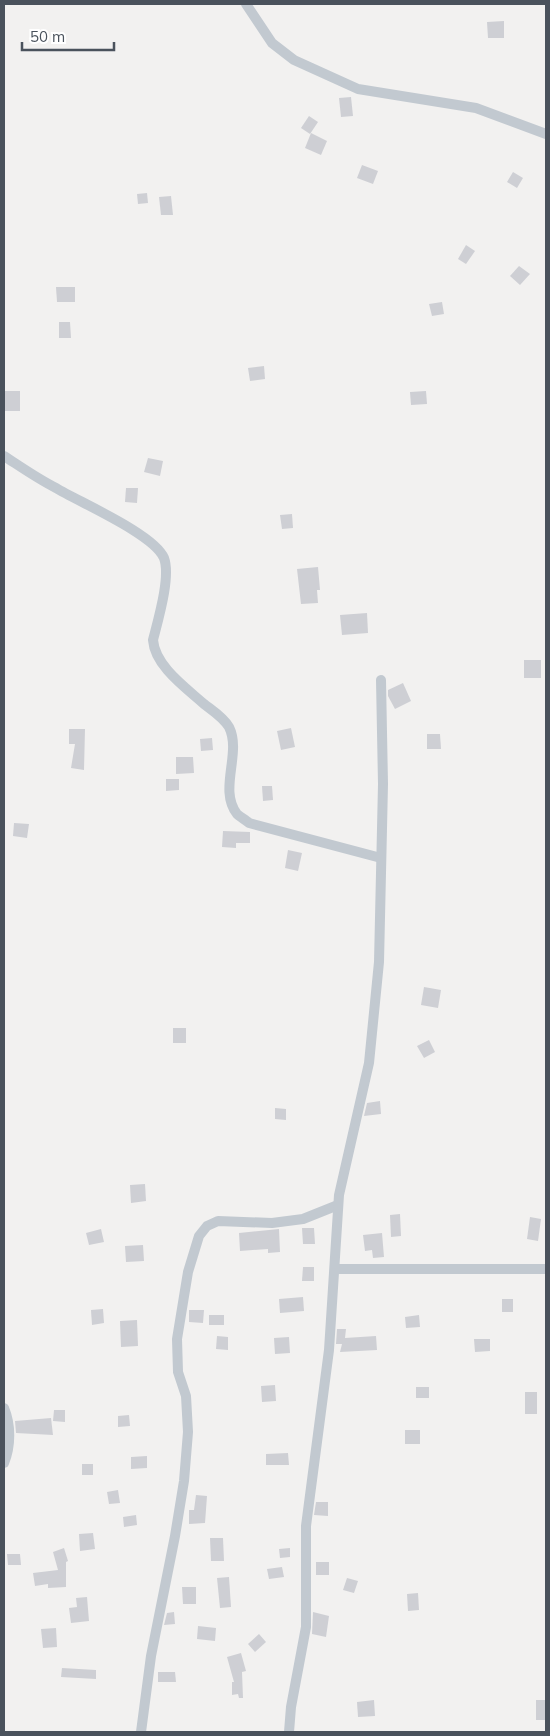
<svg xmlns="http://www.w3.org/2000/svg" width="550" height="1736" font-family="Mulish,sans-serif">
  <rect width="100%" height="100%" fill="#f2f1f0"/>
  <g fill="#cecfd4">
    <polygon points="504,21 504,38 488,38 487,22"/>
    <polygon points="351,97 353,116 341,117 339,98"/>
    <polygon points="309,116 318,122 310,134 301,128"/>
    <polygon points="311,133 327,141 321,155 305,148"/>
    <polygon points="362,165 378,171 373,184 357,178"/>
    <polygon points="513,172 523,178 517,188 507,182"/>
    <polygon points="147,193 148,203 138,204 137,194"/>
    <polygon points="171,196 173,215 161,215 159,197"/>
    <polygon points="466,245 475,251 466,264 458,259"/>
    <polygon points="519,266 530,274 520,285 510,276"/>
    <polygon points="56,287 75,287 75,302 57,302"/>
    <polygon points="442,302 444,314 432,316 429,304"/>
    <polygon points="59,322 70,322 71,338 59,338"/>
    <polygon points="264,366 265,379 250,381 248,368"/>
    <rect x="4" y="391" width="16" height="20"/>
    <polygon points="426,391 427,404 411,405 410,392"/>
    <polygon points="148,458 163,461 160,476 144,472"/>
    <polygon points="126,488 138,488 137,503 125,502"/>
    <polygon points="292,514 293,528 282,529 280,515"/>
    <polygon points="318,567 320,590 317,590 318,603 301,604 297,569"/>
    <polygon points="367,613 368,633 342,635 340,615"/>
    <rect x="524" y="660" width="17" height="18"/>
    <polygon points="403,683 411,701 395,709 388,696 388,690"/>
    <polygon points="291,728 295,747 281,750 277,731"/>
    <polygon points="69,729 85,729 84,770 71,768 75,744 69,744"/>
    <polygon points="427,734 440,734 441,749 427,749"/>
    <polygon points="212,738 213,750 201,751 200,739"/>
    <polygon points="176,757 193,757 194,773 176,774"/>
    <polygon points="166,779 179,779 179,790 166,791"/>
    <polygon points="262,786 272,786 273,800 263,801"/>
    <polygon points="14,823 29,824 27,838 13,836"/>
    <polygon points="223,831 250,832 250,843 236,843 236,848 222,847"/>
    <polygon points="288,850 302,853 298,871 285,868"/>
    <polygon points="424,987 441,990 438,1008 421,1005"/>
    <rect x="173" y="1028" width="13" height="15"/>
    <polygon points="429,1040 435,1052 424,1058 417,1046"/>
    <polygon points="380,1101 381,1114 364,1116 367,1103"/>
    <polygon points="275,1108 286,1109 286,1120 275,1119"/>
    <polygon points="145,1184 146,1201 131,1203 130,1185"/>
    <polygon points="400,1214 401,1236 391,1237 390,1215"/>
    <polygon points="530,1217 541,1219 538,1241 527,1239"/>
    <polygon points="302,1228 314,1228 315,1244 303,1244"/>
    <polygon points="101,1229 104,1242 89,1245 86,1233"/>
    <polygon points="279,1229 280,1252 268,1253 268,1249 240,1251 239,1233"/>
    <polygon points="382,1233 384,1257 373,1258 372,1250 365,1251 363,1235"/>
    <polygon points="143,1245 144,1261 126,1262 125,1246"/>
    <polygon points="303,1267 314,1267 314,1281 302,1281"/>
    <polygon points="303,1297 304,1311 280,1313 279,1299"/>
    <rect x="502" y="1299" width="11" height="13"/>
    <polygon points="103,1309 104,1323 92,1325 91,1310"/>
    <polygon points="189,1310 204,1310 203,1323 189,1322"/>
    <rect x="209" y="1315" width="15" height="10"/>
    <polygon points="419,1315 420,1327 406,1328 405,1317"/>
    <polygon points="137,1320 138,1346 121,1347 120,1321"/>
    <polygon points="337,1329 346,1329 345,1338 376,1336 377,1350 340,1352 342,1344 336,1344"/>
    <polygon points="217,1336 228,1337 228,1350 216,1349"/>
    <polygon points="289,1337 290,1353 275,1354 274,1338"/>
    <polygon points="474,1339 490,1339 490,1351 475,1352"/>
    <polygon points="275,1385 276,1401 262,1402 261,1386"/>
    <rect x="416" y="1387" width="13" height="11"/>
    <rect x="525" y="1392" width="12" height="22"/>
    <polygon points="54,1410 65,1410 65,1422 53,1421"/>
    <polygon points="129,1415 130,1426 118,1427 118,1416"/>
    <polygon points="51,1418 53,1435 16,1433 15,1421"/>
    <rect x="405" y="1430" width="15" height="14"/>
    <polygon points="288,1453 289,1465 266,1465 266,1454"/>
    <polygon points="147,1456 147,1468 131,1469 131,1457"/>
    <rect x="82" y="1464" width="11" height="11"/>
    <polygon points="118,1490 120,1503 109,1504 107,1492"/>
    <polygon points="196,1495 207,1496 205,1523 189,1524 189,1510 194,1510"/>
    <polygon points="316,1502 328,1502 328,1516 314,1515"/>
    <polygon points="136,1515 137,1525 124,1527 123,1517"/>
    <polygon points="93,1533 95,1549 80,1551 79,1534"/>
    <polygon points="210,1538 223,1538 224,1561 211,1561"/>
    <polygon points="64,1548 68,1561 66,1562 66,1587 48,1588 48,1584 35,1586 33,1573 58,1570 53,1552"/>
    <polygon points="290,1548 290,1557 280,1558 279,1549"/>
    <polygon points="7,1554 20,1554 21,1565 8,1565"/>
    <rect x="316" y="1562" width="13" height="13"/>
    <polygon points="282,1567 284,1577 269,1579 267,1569"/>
    <polygon points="229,1577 231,1607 220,1608 217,1578"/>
    <polygon points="347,1578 358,1581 354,1593 343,1590"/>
    <polygon points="182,1587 196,1587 196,1604 183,1604"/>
    <polygon points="418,1593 419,1610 408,1611 407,1594"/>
    <polygon points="87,1597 89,1621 71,1623 69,1608 77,1607 76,1598"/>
    <polygon points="174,1612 175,1624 164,1625 167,1613"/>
    <polygon points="313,1612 329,1616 326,1637 312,1634"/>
    <polygon points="198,1626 216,1628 215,1641 197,1639"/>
    <polygon points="56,1628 57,1647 43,1648 41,1629"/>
    <polygon points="259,1634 266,1642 255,1652 248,1644"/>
    <polygon points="241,1653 246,1671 242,1672 243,1698 239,1698 238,1694 232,1695 232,1682 234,1682 227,1657"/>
    <polygon points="62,1668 96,1670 96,1679 61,1677"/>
    <polygon points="158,1672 175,1672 176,1682 158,1682"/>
    <polygon points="374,1700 375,1716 358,1717 357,1702"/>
    <rect x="536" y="1700" width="10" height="20"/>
  </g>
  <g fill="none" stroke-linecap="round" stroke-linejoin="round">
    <g stroke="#c2c9d0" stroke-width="10">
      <polyline points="246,4 272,43 294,60 358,89 476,108 546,134"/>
      <path d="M4,456C21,467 38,479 56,488C79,502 154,534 164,558C171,577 158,620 153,640C155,666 185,687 204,704C213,711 223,717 229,727C242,753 218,790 237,814C240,817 246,820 249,823L381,858"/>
      <polyline points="335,1269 546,1269"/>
      <path d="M4,1408C11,1425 11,1446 4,1463"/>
      <polyline points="141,1732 151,1656 175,1536 184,1481 188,1432 186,1396 178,1372 177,1339 188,1272 199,1236 207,1226 218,1221 272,1223 303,1219 338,1205"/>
      <polyline points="289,1732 291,1707 306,1627 306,1526 329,1350 339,1195 369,1063 379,962 383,784 381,680"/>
    </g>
  </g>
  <rect width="550" height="1736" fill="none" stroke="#4a525c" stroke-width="10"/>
  <path d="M22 42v8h92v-8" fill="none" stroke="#4a525c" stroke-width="2.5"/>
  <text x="30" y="42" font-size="15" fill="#4a525c" stroke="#ffffff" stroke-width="4" paint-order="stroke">50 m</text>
</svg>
